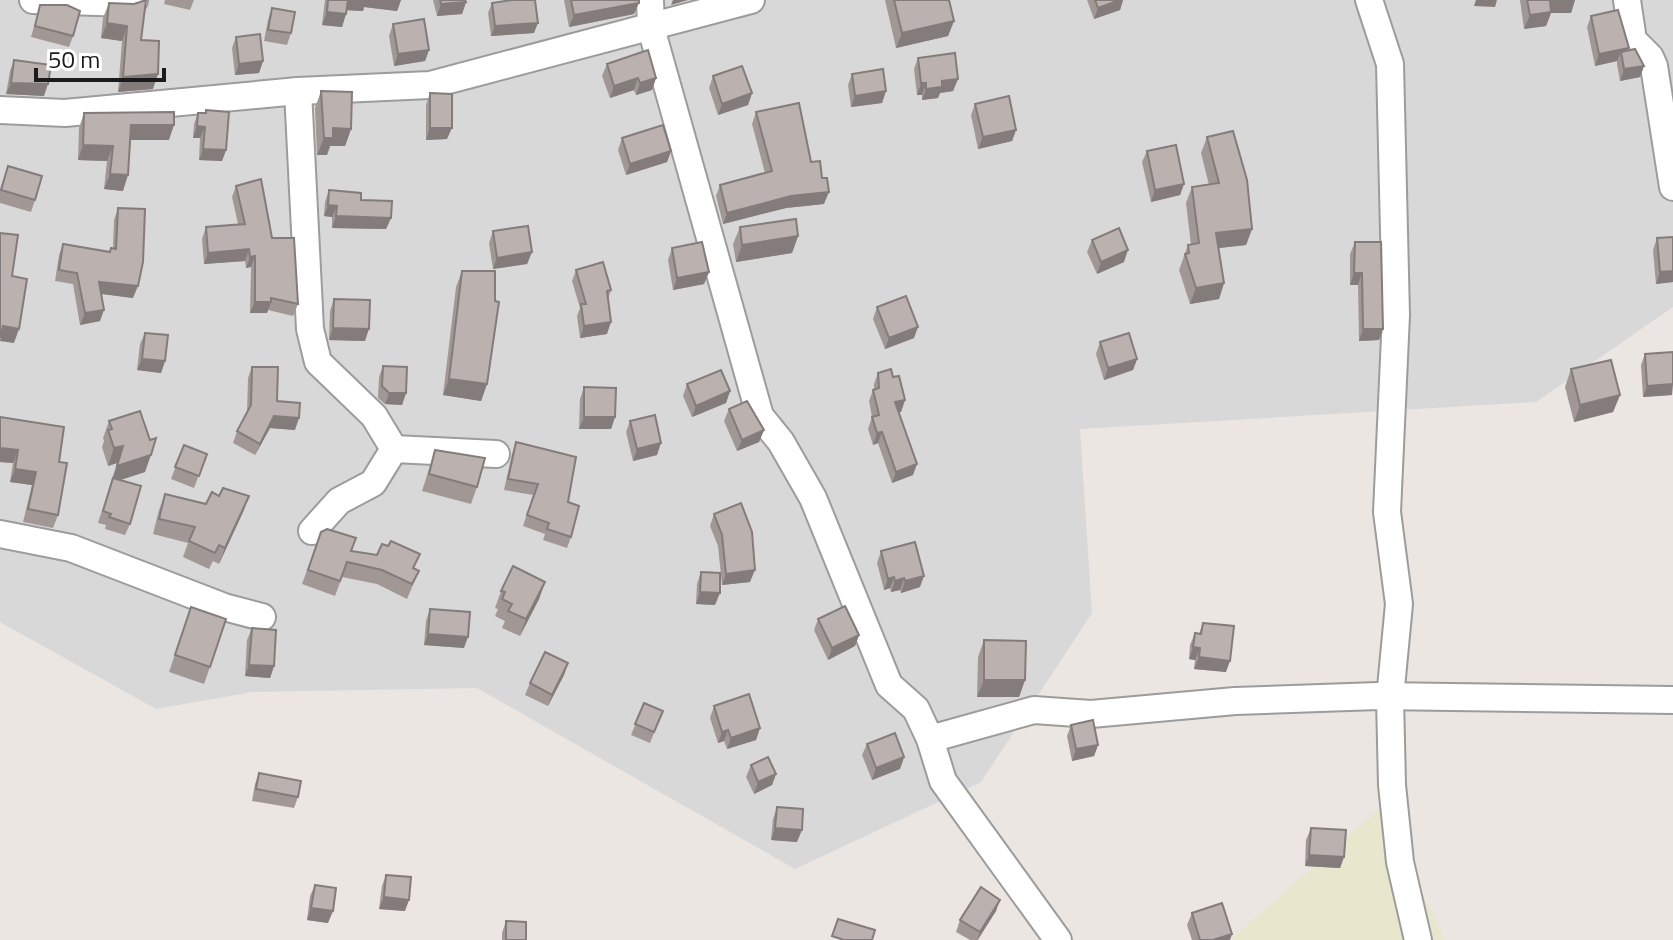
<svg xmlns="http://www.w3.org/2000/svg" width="1673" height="940" font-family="'Titillium Web',sans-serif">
  <rect width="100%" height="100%" fill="#ebe6e2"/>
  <polygon fill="#d9d8d8" points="0,0 1673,0 1673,307 1536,402 1080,429 1092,613 981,782 795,869 477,688 253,692 156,709 0,622"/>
  <polygon fill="#e9e6ce" points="1380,808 1445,940 1230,940"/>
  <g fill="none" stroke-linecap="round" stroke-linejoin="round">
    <defs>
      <g id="minor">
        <polyline points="33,0 129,3 134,0"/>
        <polyline points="650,0 651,28 760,416 781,442 813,498 889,685 916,709 930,739 943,781 1058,940"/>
        <polyline points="1369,0 1390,64 1396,315 1387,512 1399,604 1390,698 1392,785 1400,862 1418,940"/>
        <polyline points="1627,0 1633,40 1650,57 1654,66 1673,187"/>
        <polyline points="298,91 310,329 318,362 374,416 394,449"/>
        <polyline points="0,110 65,113 298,91 430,85 751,0"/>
        <polyline points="312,531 339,501 373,483 394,449 496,454"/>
        <polyline points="0,534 71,548 224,607 262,617"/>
        <polyline points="930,739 1034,710 1091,714 1235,701 1378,696 1673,700"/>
      </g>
    </defs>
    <use href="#minor" stroke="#9c9c9c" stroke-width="30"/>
    <use href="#minor" stroke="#fff" stroke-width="26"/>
  </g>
  <g fill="#a19896">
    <polygon points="165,0 194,0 190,10 164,4"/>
    <polygon points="325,0 401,0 397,11 364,7 363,11 347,10 342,27 322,25"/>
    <polygon points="433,0 465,0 466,2 462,14 437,16"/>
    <polygon points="564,0 639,0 634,14 569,27"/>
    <polygon points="885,0 949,0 954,21 948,36 896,48"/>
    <polygon points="1087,0 1123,0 1120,10 1094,19"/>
    <polygon points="1520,0 1575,0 1571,13 1551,13 1546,26 1524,29"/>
    <polygon points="109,3 141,40 153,89 118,92 122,41 101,38 103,18"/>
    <polygon points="492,3 534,33 491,36 488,13"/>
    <polygon points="40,5 73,36 69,47 31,37"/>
    <polygon points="272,8 291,33 287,45 264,41 268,20"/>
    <polygon points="1591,16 1644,66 1640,77 1620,81 1617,64 1617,61 1595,66 1587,27"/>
    <polygon points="393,24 429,50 425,61 394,66 389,36"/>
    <polygon points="236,37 263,61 259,73 235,75 232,48"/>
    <polygon points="918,58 958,79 953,91 940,93 938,98 922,100 922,95 917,95 914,69"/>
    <polygon points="14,60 44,96 6,94 10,71"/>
    <polygon points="607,64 656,78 652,90 636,95 634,90 610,98 602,76"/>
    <polygon points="852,74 886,91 882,103 851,107 848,85"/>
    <polygon points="713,76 752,93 748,105 718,115 709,88"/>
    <polygon points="321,91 351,129 345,146 330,146 327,155 317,155 315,108"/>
    <polygon points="430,93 447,139 426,140 426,105"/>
    <polygon points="975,104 1016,130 1012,141 978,149 971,115"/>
    <polygon points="206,110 226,150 222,161 199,160 200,138 193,138 194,124 198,113 205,113"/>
    <polygon points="756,112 811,162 824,204 786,208 723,224 716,196 720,185 765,173 752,124"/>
    <polygon points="84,113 169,140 130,140 123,191 104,189 107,161 78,160 79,128"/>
    <polygon points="1207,137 1252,229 1246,245 1219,248 1224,283 1219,299 1190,304 1179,270 1188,245 1191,245 1186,203 1192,187 1209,185 1201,153"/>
    <polygon points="622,138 671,151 667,162 626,175 618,150"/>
    <polygon points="1147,151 1184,184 1180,195 1151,202 1142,162"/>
    <polygon points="8,166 35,200 31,212 0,203 0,190"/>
    <polygon points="236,186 272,238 298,304 293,316 268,310 267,313 250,313 251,267 246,268 245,261 204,264 202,239 206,227 238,224 232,197"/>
    <polygon points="329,190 361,200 391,218 386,229 332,228 332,217 324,216 325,202"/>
    <polygon points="118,208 133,298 101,294 100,321 80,325 73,284 55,281 59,255 63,244 109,252 111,248 113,248 114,220"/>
    <polygon points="740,227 798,236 792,253 736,262 733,244"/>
    <polygon points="493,231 532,252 527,264 493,269 489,243"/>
    <polygon points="1673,237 1673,282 1656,284 1653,250 1657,238"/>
    <polygon points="1092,240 1124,262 1097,274 1087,252"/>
    <polygon points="1355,242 1383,329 1379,340 1359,341 1358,285 1350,285 1350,254"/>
    <polygon points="672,248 709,272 704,284 673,290 668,260"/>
    <polygon points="576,270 611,290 608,299 607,334 580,338 577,316 580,308 572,281"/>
    <polygon points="462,271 495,301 487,384 481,401 443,395 456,287"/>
    <polygon points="334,299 365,341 329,340 330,311"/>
    <polygon points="877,307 914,338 885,349 873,319"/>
    <polygon points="145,333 165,361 161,373 137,370 140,344"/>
    <polygon points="1100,342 1137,359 1133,370 1104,380 1096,354"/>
    <polygon points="1645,354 1672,395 1643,397 1641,365"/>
    <polygon points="383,366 406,393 402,405 385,404 378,398 379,377"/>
    <polygon points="252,367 277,401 295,430 270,428 255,455 233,443 237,431 247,412 248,378"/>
    <polygon points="1571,369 1620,395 1613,412 1574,422 1565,387"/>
    <polygon points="878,373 893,377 905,400 901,412 899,412 913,475 892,483 878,443 873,445 868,429 872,417 869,401 873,390 874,390 874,384"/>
    <polygon points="687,384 730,391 726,403 692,417 683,396"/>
    <polygon points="584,387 615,417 611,429 579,429 580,399"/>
    <polygon points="729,409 764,430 759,442 737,451 724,421"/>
    <polygon points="0,417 59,462 58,515 53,528 23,522 32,485 10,482 13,463 0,462"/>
    <polygon points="109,421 145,472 120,480 130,524 125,535 105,529 106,525 98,523 117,463 108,466 102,447 104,441 103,438"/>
    <polygon points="630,421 657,455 633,461 626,432"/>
    <polygon points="516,442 568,502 571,537 567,548 543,540 545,534 523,526 533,495 504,490 512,454"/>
    <polygon points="184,445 207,454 194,488 171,479"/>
    <polygon points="435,450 477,487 471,504 422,491"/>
    <polygon points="165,494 206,504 219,496 249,496 243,512 219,564 213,561 209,569 183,557 188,543 153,534 159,510"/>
    <polygon points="714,514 750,582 722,585 718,546 710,526"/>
    <polygon points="321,532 351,551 419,571 407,599 377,584 342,577 335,596 302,584"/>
    <polygon points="881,551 920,587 901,593 900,590 891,592 890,588 884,590 877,563"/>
    <polygon points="701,572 715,605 696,604 697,584"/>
    <polygon points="545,582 539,599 520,636 502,628 505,621 495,616 498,609 495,608 501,591"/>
    <polygon points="430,609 464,648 424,645 426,621"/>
    <polygon points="818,619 859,635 855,646 828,660 814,630"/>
    <polygon points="1203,623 1226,672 1194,669 1195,660 1189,659 1190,645 1195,633 1199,634"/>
    <polygon points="185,624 210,667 204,684 169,672"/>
    <polygon points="252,628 274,666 270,678 245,676 247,640"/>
    <polygon points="984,640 1025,680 1019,697 977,697 978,657"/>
    <polygon points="568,663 564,675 548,706 525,695 530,683"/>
    <polygon points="644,703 663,711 650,743 631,735"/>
    <polygon points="714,706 760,728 756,740 727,749 724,741 718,743 710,718"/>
    <polygon points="1071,725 1098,745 1094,756 1072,761 1067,736"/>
    <polygon points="867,744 904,757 900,769 872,780 862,755"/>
    <polygon points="751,765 776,774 772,785 754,794 746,777"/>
    <polygon points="259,773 298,797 294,808 252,801 255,784"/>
    <polygon points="777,807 797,842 771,840 773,819"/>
    <polygon points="1311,828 1344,857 1340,868 1305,866 1306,840"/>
    <polygon points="386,875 405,911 379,909 382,886"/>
    <polygon points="315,885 328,923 307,920 310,896"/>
    <polygon points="996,911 978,940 970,940 956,932 960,920"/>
    <polygon points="1192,913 1230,940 1192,940 1187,925"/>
    <polygon points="506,921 526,940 502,940 502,933"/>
  </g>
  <g fill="#837c7a">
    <polygon points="347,0 401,0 397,11 364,7 363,11 343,10"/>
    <polygon points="673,0 688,0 671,5"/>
    <polygon points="1120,0 1123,0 1120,10 1094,19 1098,8"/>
    <polygon points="1476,0 1497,0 1495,7 1474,6"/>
    <polygon points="1549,0 1575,0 1571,13 1551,13 1546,26 1524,29 1530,15"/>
    <polygon points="466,2 462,14 437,16 441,4"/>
    <polygon points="639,3 634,14 569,27 574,15"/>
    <polygon points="327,12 346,14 342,27 322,25"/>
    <polygon points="954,21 948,36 896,48 902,33"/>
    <polygon points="107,23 127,26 122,41 101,38"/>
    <polygon points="538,23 534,33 491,36 495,26"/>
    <polygon points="1629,48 1625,60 1621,52 1617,61 1595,66 1599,54"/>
    <polygon points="429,50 425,61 394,66 398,54"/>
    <polygon points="263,61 259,73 235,75 239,64"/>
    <polygon points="1644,66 1640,77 1620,81 1624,69"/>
    <polygon points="158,74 153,89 118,92 123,77"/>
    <polygon points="638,78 634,90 610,98 614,86"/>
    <polygon points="656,78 652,90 636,95 640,83"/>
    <polygon points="958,79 953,91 940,93 938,98 922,100 926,89 942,81"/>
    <polygon points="11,83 48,84 44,96 6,94"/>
    <polygon points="921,83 926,83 922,95 917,95"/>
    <polygon points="886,91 882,103 851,107 855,96"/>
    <polygon points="752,93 748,105 718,115 722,104"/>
    <polygon points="131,125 174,125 169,140 125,140"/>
    <polygon points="197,126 205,127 200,138 193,138"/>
    <polygon points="333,128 351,129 345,146 330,146 327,155 317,155 324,138"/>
    <polygon points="430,128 452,128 447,139 426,140"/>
    <polygon points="1016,130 1012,141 978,149 983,137"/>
    <polygon points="83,145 113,146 107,161 78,160"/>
    <polygon points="203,149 226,150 222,161 199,160"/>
    <polygon points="671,151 667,162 626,175 630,164"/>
    <polygon points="110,174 128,175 123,191 104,189"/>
    <polygon points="1184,184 1180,195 1151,202 1155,190"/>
    <polygon points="829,192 824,204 786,208 723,224 727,213 791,196"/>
    <polygon points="328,205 337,206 332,217 324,216"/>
    <polygon points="336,216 391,218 386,229 332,228"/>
    <polygon points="1252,229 1246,245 1210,249 1216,233"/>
    <polygon points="798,236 792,253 736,262 742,245"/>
    <polygon points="249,249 245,261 204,264 208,253"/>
    <polygon points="1128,250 1124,262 1097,274 1101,262"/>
    <polygon points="532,252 527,264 493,269 497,258"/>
    <polygon points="255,256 251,267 246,268 250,257"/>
    <polygon points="1673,271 1673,282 1656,284 1660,272"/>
    <polygon points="709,272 704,284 673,290 677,278"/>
    <polygon points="1354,273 1362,273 1358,285 1350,285"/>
    <polygon points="99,282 138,286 133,298 95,293"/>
    <polygon points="1224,283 1219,299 1190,304 1196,288"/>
    <polygon points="255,302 271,302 267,313 250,313"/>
    <polygon points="104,310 100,321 80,325 85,313"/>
    <polygon points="611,322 607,334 580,338 584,326"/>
    <polygon points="3,326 19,329 14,343 0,341"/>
    <polygon points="918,327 914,338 885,349 889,338"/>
    <polygon points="333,328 369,329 365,341 329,340"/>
    <polygon points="1363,329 1383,329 1379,340 1359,341"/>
    <polygon points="142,359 165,361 161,373 137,370"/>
    <polygon points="1137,359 1133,370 1104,380 1108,368"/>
    <polygon points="449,379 487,384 481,401 443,395"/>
    <polygon points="1673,384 1672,395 1643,397 1647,386"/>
    <polygon points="730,391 726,403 692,417 696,406"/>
    <polygon points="389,393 406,393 402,405 385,404"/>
    <polygon points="1620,395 1613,412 1574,422 1580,405"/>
    <polygon points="905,400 901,412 891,414 895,402"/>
    <polygon points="274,416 299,418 295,430 270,428 255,455 260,444"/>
    <polygon points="584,417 615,417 611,429 579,429"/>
    <polygon points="764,430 759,442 737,451 742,440"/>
    <polygon points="882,432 878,443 873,445 877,433"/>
    <polygon points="661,443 657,455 633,461 637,449"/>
    <polygon points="123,446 117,463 108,466 114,448"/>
    <polygon points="0,448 18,450 13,463 0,462"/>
    <polygon points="151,455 145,472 111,483 117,466"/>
    <polygon points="917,464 913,475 892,483 896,472"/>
    <polygon points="15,469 36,472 32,485 10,482"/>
    <polygon points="249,496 243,512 219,564 225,548"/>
    <polygon points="755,570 750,582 722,585 726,574"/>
    <polygon points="924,576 920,587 901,593 905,581"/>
    <polygon points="894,577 890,588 884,590 888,579"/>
    <polygon points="904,578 900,590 891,592 895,581"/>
    <polygon points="545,582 539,599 520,636 526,619"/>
    <polygon points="700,592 720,593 715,605 696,604"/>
    <polygon points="428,634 468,637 464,648 424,645"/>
    <polygon points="859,635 855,646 828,660 832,648"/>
    <polygon points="1193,647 1200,648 1195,660 1189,659"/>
    <polygon points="1199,657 1230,661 1226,672 1194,669"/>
    <polygon points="568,663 564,675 548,706 552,695"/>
    <polygon points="249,665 274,666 270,678 245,676"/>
    <polygon points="984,680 1025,680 1019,697 977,697"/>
    <polygon points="760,728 756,740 727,749 731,738"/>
    <polygon points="728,730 724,741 718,743 722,732"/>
    <polygon points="1098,745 1094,756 1072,761 1076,749"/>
    <polygon points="904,757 900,769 872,780 876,768"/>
    <polygon points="776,774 772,785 754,794 758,782"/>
    <polygon points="775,828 802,830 797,842 771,840"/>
    <polygon points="1309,855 1344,857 1340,868 1305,866"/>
    <polygon points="384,897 409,900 405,911 379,909"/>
    <polygon points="1000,900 996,911 977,940 980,932"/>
    <polygon points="311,908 333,911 328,923 307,920"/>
    <polygon points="1232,934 1230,940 1213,940"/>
  </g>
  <g fill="#bbb1af" stroke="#837c7a" stroke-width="2">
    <polygon points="146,0 141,40 159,41 158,74 123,77 127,26 107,23 109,3 134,4"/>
    <polygon points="328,0 348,0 346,14 327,12"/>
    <polygon points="440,0 465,0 466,2 441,4"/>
    <polygon points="512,0 535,0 538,23 495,26 492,3"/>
    <polygon points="571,0 639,0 639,3 574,15"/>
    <polygon points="894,0 949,0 954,21 902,33"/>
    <polygon points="1095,0 1120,0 1098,8"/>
    <polygon points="1527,0 1550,0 1551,12 1530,15"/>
    <polygon points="40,5 67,5 80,11 73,36 35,26"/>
    <polygon points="272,8 295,12 291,33 268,30"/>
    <polygon points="1618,10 1629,48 1599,54 1591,16"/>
    <polygon points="424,19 429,50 398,54 393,24"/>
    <polygon points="260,34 263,61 239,64 236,37"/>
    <polygon points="1635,49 1644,66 1624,69 1621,52"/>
    <polygon points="648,50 656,78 640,83 638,78 614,86 607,64"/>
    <polygon points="955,53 958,79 942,81 942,87 926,89 926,83 921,83 918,58"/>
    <polygon points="14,60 51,65 48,84 11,83"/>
    <polygon points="742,66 752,93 722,104 713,76"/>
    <polygon points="883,69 886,91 855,96 852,74"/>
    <polygon points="321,91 352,92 351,129 333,128 333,138 324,138"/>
    <polygon points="430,93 452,94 452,128 430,128"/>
    <polygon points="1009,96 1016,130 983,137 975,104"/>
    <polygon points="799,103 811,162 820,161 822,178 827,178 829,192 791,196 727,213 720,185 772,171 756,112"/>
    <polygon points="206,110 229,112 226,150 203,149 205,127 197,126 198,113 206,113"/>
    <polygon points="174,112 174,125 131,125 128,175 110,174 113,146 83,145 84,113"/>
    <polygon points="663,125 671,151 630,164 622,138"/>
    <polygon points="1233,131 1247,180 1252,229 1216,233 1224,283 1196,288 1185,254 1189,253 1188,245 1199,243 1192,187 1219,183 1207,137"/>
    <polygon points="1176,145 1184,184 1155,190 1147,151"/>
    <polygon points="8,166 42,176 35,200 1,190"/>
    <polygon points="261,179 272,238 294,238 298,304 271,298 271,302 255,302 255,256 250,257 249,249 208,253 206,227 245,224 236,186"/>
    <polygon points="329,190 361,193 361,200 392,201 391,218 336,216 337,206 328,205"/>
    <polygon points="118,208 145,209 143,262 138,286 99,282 104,310 85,313 77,273 59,270 63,244 110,252 111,248 116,249"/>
    <polygon points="796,219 798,236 742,245 740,227"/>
    <polygon points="528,226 532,252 497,258 493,231"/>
    <polygon points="1119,228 1128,250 1101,262 1092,240"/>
    <polygon points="0,233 18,235 12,276 27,279 19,329 3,326 1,337 0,337"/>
    <polygon points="1673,237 1673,271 1660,272 1657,238"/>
    <polygon points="702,242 709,272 677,278 672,248"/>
    <polygon points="1355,242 1381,242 1383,329 1363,329 1362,273 1354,273"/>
    <polygon points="603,262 611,290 607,291 611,322 584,326 581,304 586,304 576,270"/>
    <polygon points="462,271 495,271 495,301 499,302 487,384 449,379"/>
    <polygon points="906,296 918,327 889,338 877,307"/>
    <polygon points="334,299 370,300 369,329 333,328"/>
    <polygon points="145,333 168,335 165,361 142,359"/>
    <polygon points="1129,333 1137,359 1108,368 1100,342"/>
    <polygon points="1673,352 1673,384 1647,386 1645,354"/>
    <polygon points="1611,360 1620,395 1580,405 1571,369"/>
    <polygon points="383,366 407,367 406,393 389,393 382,386"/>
    <polygon points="252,367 278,367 277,401 300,403 299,418 274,416 260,444 237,431 251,405"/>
    <polygon points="891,369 893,377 899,376 905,400 895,402 917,464 896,472 882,432 877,433 872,417 879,415 873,390 879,388 878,373"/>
    <polygon points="721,370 730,391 696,406 687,384"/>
    <polygon points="584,387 616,388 615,417 584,417"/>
    <polygon points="747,401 764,430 742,440 729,409"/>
    <polygon points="140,411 150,440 156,438 151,455 117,466 123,446 114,448 108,430 112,429 109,421"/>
    <polygon points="655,415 661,443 637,449 630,421"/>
    <polygon points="0,417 64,427 59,462 67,463 58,515 28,509 36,472 15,469 18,450 0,448"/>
    <polygon points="516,442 576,457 568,502 579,506 571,537 547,529 549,523 527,515 538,484 508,479"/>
    <polygon points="184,445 207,454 199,476 175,467"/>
    <polygon points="435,450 485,458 477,487 429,474"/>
    <polygon points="113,478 141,486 130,524 109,517 111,514 103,511"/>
    <polygon points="223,488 249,496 225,548 219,545 215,553 189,541 195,527 159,519 165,494 206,504 212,492 219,496"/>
    <polygon points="741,503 752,532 755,570 726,574 722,535 714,514"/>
    <polygon points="327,529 356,538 351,551 377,555 382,544 388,546 391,541 420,554 413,568 419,571 412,584 382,570 347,562 340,581 308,570 321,532"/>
    <polygon points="915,542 924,576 905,581 904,578 895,581 894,577 888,579 881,551"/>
    <polygon points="513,566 545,582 526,619 508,611 512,604 502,599 505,592 501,591"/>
    <polygon points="701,572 720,573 720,593 700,592"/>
    <polygon points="845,606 859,635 832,648 818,619"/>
    <polygon points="191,607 226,619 210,667 175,655"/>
    <polygon points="430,609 470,612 468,637 428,634"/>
    <polygon points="1203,623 1234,626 1230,661 1199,657 1200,648 1193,647 1195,633 1201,634"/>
    <polygon points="252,628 276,630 274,666 249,665"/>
    <polygon points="984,640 1026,641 1025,680 984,680"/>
    <polygon points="545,652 568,663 552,695 530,683"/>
    <polygon points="749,694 760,728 731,738 728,730 722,732 714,706"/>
    <polygon points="644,703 663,711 654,732 635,724"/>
    <polygon points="1093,720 1098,745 1076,749 1071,725"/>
    <polygon points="895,733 904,757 876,768 867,744"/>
    <polygon points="768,757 776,774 758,782 751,765"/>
    <polygon points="259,773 301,781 298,797 256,789"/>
    <polygon points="777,807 803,809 802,830 775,828"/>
    <polygon points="1311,828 1346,830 1344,857 1309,855"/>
    <polygon points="386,875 411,877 409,900 384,897"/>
    <polygon points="315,885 336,888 333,911 311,908"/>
    <polygon points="981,887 1000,900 980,932 960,920"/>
    <polygon points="1222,903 1232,934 1213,940 1200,940 1192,913"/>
    <polygon points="838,919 875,930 872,940 844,940 832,936"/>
    <polygon points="506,921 526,922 526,940 506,940"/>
  </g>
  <path d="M36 68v12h128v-12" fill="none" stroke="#1b1b1b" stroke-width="4"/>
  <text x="48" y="68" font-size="24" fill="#1b1b1b" stroke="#ffffff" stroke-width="6" paint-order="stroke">50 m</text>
</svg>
